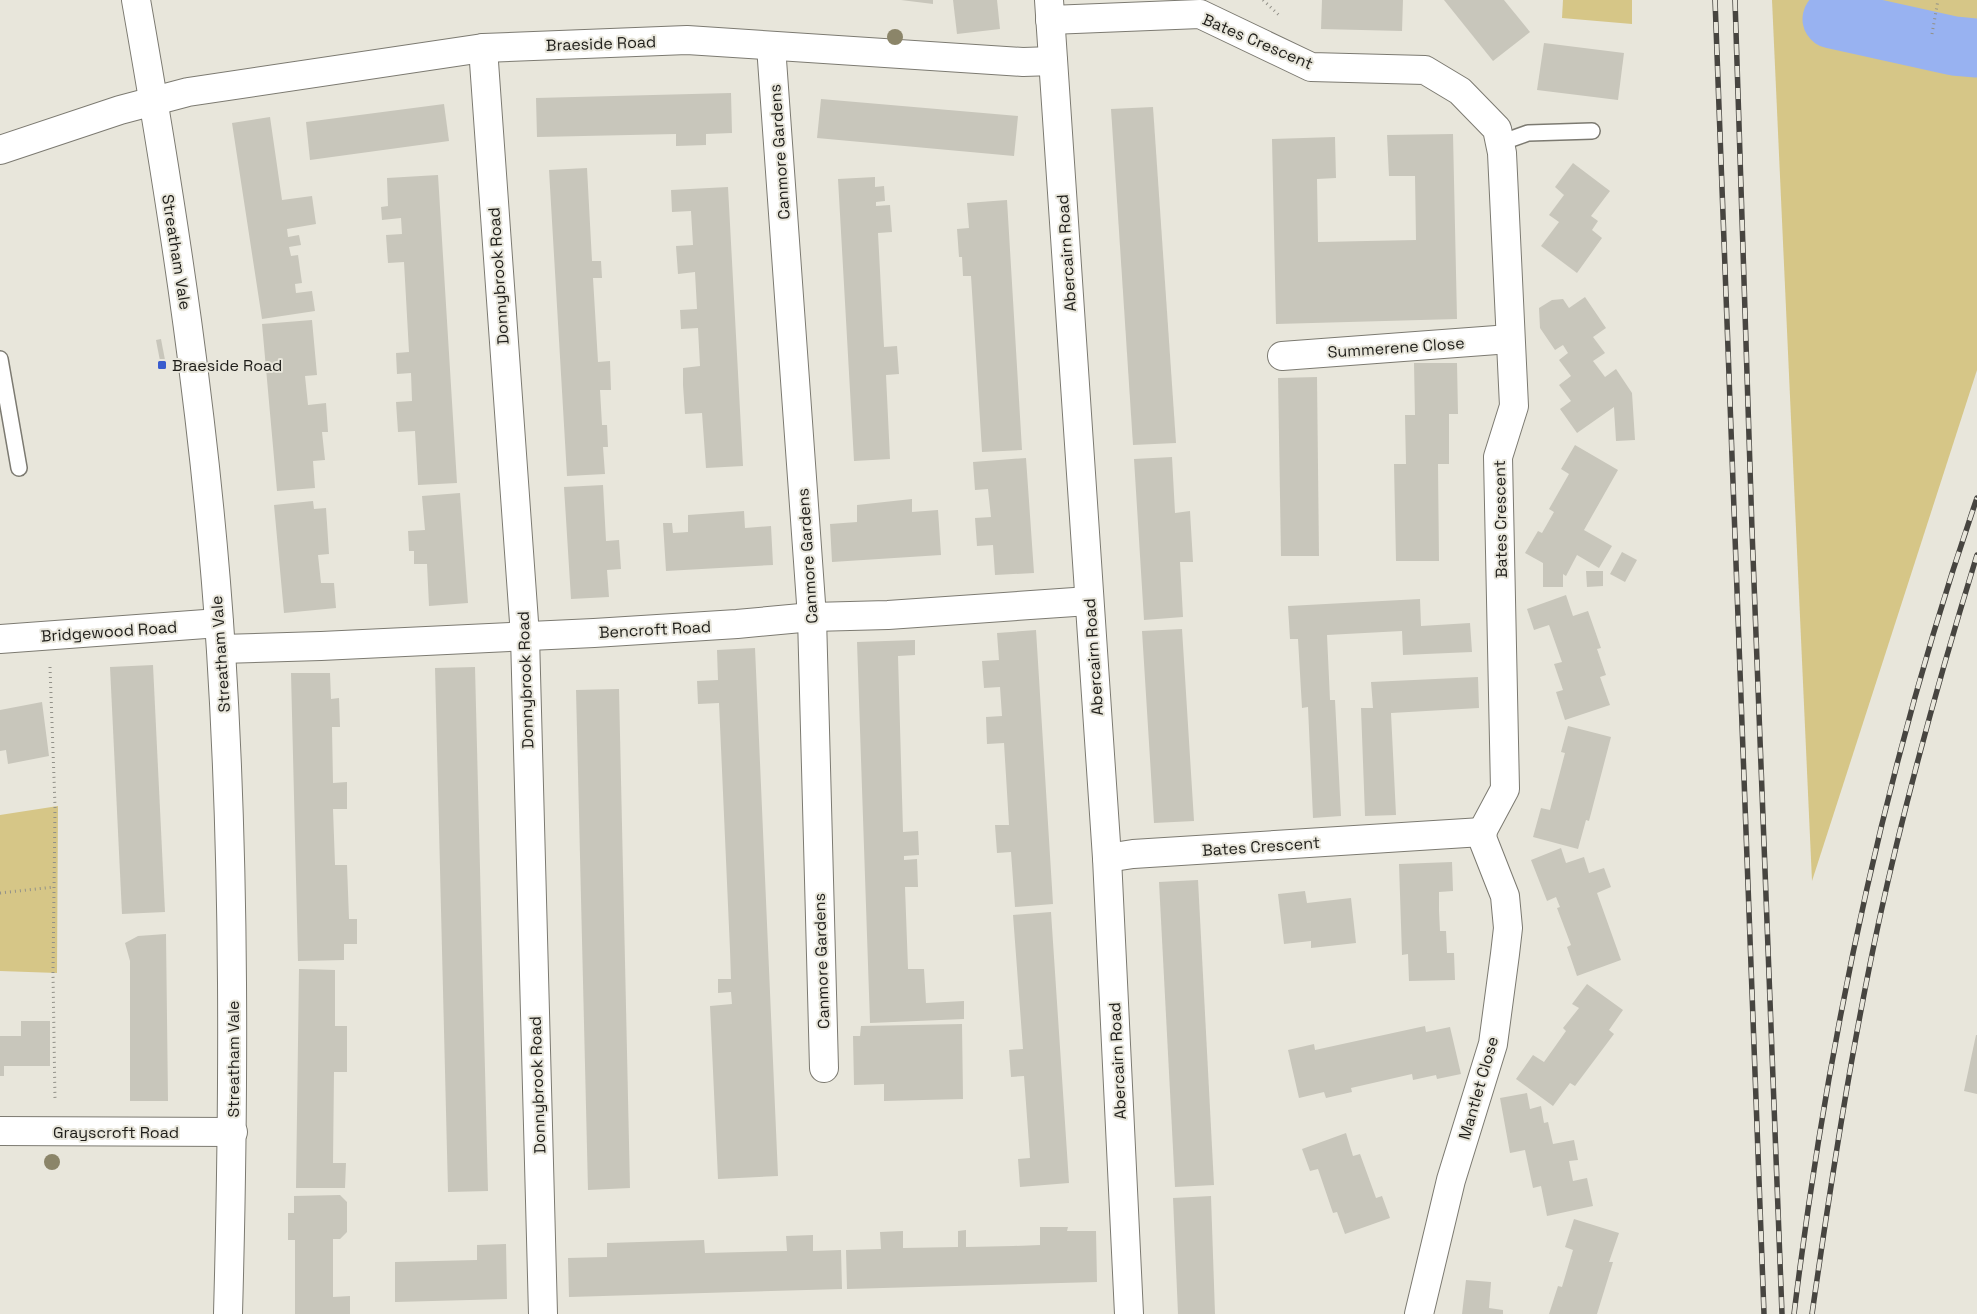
<svg xmlns="http://www.w3.org/2000/svg" width="1977" height="1314" font-family="'Space Grotesk',sans-serif">
  <rect width="100%" height="100%" fill="#e8e6db"/>
  <g fill="#d6c687">
    <polygon points="1563,0 1632,0 1632,24 1562,18"/>
    <polygon points="1772,0 1977,0 1977,370 1812,881"/>
    <polygon points="58,806 57,973 0,971 0,815"/>
  </g>
  <g fill="none" stroke-linecap="round" stroke-linejoin="round">
    <polyline stroke="#98b2f1" stroke-width="59" points="1832,19 1954,46 1977,48"/>
  </g>
  <g fill="#c8c6bb">
    <polygon points="901,0 933,0 933,4"/>
    <polygon points="953,0 997,0 1000,29 957,34"/>
    <polygon points="1322,0 1403,0 1402,31 1321,29"/>
    <polygon points="1444,0 1504,0 1530,32 1493,61"/>
    <polygon points="1544,43 1624,53 1618,100 1537,90"/>
    <polygon points="731,93 732,133 706,134 706,145 676,146 676,134 537,137 536,98"/>
    <polygon points="821,99 1018,116 1014,156 817,138"/>
    <polygon points="444,104 449,141 310,160 306,122"/>
    <polygon points="1153,107 1176,443 1133,445 1111,109"/>
    <polygon points="270,117 282,200 312,196 316,224 287,229 288,237 299,235 301,245 289,247 291,256 298,255 302,283 295,284 296,293 312,291 315,311 262,319 232,123"/>
    <polygon points="1453,134 1457,319 1276,324 1272,139 1335,137 1336,178 1317,179 1318,242 1416,240 1415,176 1389,176 1387,135"/>
    <polygon points="1573,163 1610,191 1591,216 1598,221 1592,230 1602,238 1577,273 1541,246 1559,222 1549,215 1564,195 1555,187"/>
    <polygon points="587,168 592,261 601,261 602,278 593,278 598,362 610,361 611,390 600,390 602,425 607,425 608,447 603,447 605,474 567,476 549,170"/>
    <polygon points="438,175 457,483 418,485 415,431 398,432 396,402 412,401 411,373 397,374 396,353 409,352 404,262 388,263 386,235 402,234 401,218 382,220 381,207 388,206 387,178"/>
    <polygon points="875,177 875,187 884,186 885,201 876,202 876,206 890,205 892,232 878,233 884,347 897,346 899,374 886,375 890,459 854,461 838,179"/>
    <polygon points="728,187 743,466 706,468 702,413 685,414 683,385 683,368 700,366 698,328 681,329 680,310 697,309 695,272 678,274 676,246 693,245 691,211 672,212 671,190"/>
    <polygon points="1007,200 1022,450 982,452 971,276 963,276 962,257 959,257 957,229 969,228 967,203"/>
    <polygon points="1585,297 1606,328 1593,337 1605,353 1593,361 1605,377 1616,369 1632,393 1635,440 1616,441 1614,407 1577,433 1560,409 1571,401 1559,385 1571,376 1559,360 1568,353 1563,345 1555,350 1540,328 1539,308 1552,300 1563,299 1569,308"/>
    <polygon points="312,320 317,375 305,376 308,405 326,403 328,432 322,432 325,460 313,461 315,488 277,491 262,324"/>
    <polygon points="161,339 165,360 160,361 156,340"/>
    <polygon points="1414,363 1457,363 1458,414 1449,414 1449,464 1438,464 1439,561 1396,561 1394,464 1406,464 1405,415 1415,415"/>
    <polygon points="1317,377 1319,556 1281,556 1278,378"/>
    <polygon points="1575,445 1618,470 1584,530 1612,546 1599,568 1577,555 1566,576 1563,574 1563,587 1543,587 1543,563 1525,553 1538,531 1542,533 1554,512 1549,509 1569,474 1561,469"/>
    <polygon points="1172,457 1175,513 1190,511 1193,562 1180,562 1183,617 1144,620 1134,459"/>
    <polygon points="1026,458 1034,573 995,575 993,545 977,546 975,518 991,517 988,489 975,490 973,462"/>
    <polygon points="603,485 606,541 619,540 621,569 607,570 609,597 571,599 564,487"/>
    <polygon points="460,493 468,603 429,606 427,564 414,564 414,551 409,551 408,531 425,530 422,496"/>
    <polygon points="912,499 912,512 938,510 941,555 832,562 830,524 857,522 857,505"/>
    <polygon points="313,501 314,509 326,508 329,554 318,555 321,583 334,583 336,608 284,613 274,505"/>
    <polygon points="744,511 745,528 771,526 773,565 666,571 663,523 672,523 673,533 688,532 688,515"/>
    <polygon points="1622,552 1637,560 1625,582 1610,574"/>
    <polygon points="1586,571 1603,571 1603,586 1587,587"/>
    <polygon points="1566,595 1573,616 1588,611 1601,648 1597,649 1606,675 1600,677 1610,705 1565,720 1556,692 1563,690 1554,664 1562,662 1549,625 1534,630 1527,609"/>
    <polygon points="1420,599 1421,626 1470,623 1472,652 1403,655 1402,631 1327,635 1330,700 1335,700 1341,816 1313,818 1308,707 1302,708 1298,639 1290,639 1288,606"/>
    <polygon points="1182,629 1194,821 1154,823 1142,631"/>
    <polygon points="1036,630 1053,904 1015,907 1011,852 997,853 995,825 1009,825 1004,743 987,744 986,717 1002,716 1000,687 984,688 982,661 999,660 997,633"/>
    <polygon points="915,640 915,655 898,656 903,832 918,831 919,855 904,856 904,860 917,859 918,887 905,887 908,969 924,969 926,1003 964,1001 964,1019 870,1023 857,642"/>
    <polygon points="755,648 778,1176 718,1179 710,1006 732,1004 731,992 718,993 718,979 731,979 730,950 719,703 698,704 697,681 718,680 717,650"/>
    <polygon points="153,665 165,912 122,914 110,667"/>
    <polygon points="475,667 488,1191 448,1192 435,668"/>
    <polygon points="291,673 330,673 331,699 339,698 340,727 332,727 333,783 347,782 347,809 333,809 335,865 347,865 349,919 357,919 357,944 344,944 344,960 298,961"/>
    <polygon points="1478,677 1479,708 1391,713 1396,815 1365,816 1361,708 1373,708 1371,682"/>
    <polygon points="619,689 630,1188 588,1190 576,690"/>
    <polygon points="42,702 49,756 8,764 6,750 0,751 0,710"/>
    <polygon points="1568,726 1611,737 1589,821 1586,820 1578,849 1533,837 1541,808 1550,810 1565,753 1561,752"/>
    <polygon points="1561,848 1566,863 1584,857 1589,873 1604,868 1611,887 1597,893 1621,960 1577,976 1567,947 1571,945 1557,908 1560,907 1556,897 1547,901 1531,860"/>
    <polygon points="1452,862 1453,891 1439,892 1439,911 1440,931 1446,931 1447,953 1454,953 1455,980 1409,981 1408,954 1402,955 1399,864"/>
    <polygon points="1198,880 1214,1185 1175,1187 1159,882"/>
    <polygon points="1305,891 1307,903 1351,898 1356,943 1311,948 1311,941 1284,944 1278,894"/>
    <polygon points="1051,912 1069,1183 1020,1187 1018,1159 1030,1158 1024,1076 1011,1077 1009,1050 1023,1049 1013,915"/>
    <polygon points="166,934 168,1101 130,1101 130,961 125,943 138,936"/>
    <polygon points="299,969 335,970 335,1026 347,1026 347,1072 334,1072 333,1163 346,1163 345,1188 296,1188"/>
    <polygon points="1587,984 1623,1010 1609,1030 1614,1034 1575,1086 1570,1083 1553,1106 1516,1079 1533,1055 1544,1062 1554,1048 1566,1031 1563,1028 1579,1008 1572,1004"/>
    <polygon points="21,1021 50,1021 50,1066 4,1066 4,1076 0,1076 0,1036 21,1036"/>
    <polygon points="962,1024 963,1099 884,1101 884,1084 854,1085 853,1036 860,1036 861,1026"/>
    <polygon points="1425,1026 1426,1032 1450,1027 1461,1074 1437,1079 1436,1075 1413,1080 1412,1074 1351,1088 1352,1092 1326,1098 1324,1092 1299,1098 1288,1050 1314,1044 1315,1050"/>
    <polygon points="1976,1035 1977,1035 1977,1094 1964,1091"/>
    <polygon points="1527,1093 1530,1109 1541,1106 1544,1123 1548,1122 1553,1144 1574,1140 1578,1160 1569,1161 1573,1181 1587,1178 1593,1206 1547,1216 1541,1186 1533,1188 1525,1150 1510,1153 1500,1098"/>
    <polygon points="1346,1133 1353,1156 1360,1154 1376,1198 1382,1196 1390,1218 1345,1234 1337,1212 1333,1213 1318,1169 1310,1171 1302,1149"/>
    <polygon points="340,1195 347,1202 347,1232 340,1239 333,1239 333,1297 350,1296 350,1314 295,1314 295,1240 288,1240 288,1213 294,1213 294,1196"/>
    <polygon points="1211,1196 1215,1314 1178,1314 1173,1198"/>
    <polygon points="1574,1219 1619,1233 1609,1262 1613,1262 1597,1314 1549,1314 1558,1286 1562,1287 1573,1250 1565,1247"/>
    <polygon points="1040,1227 1068,1227 1067,1231 1096,1231 1097,1282 847,1289 846,1250 881,1249 880,1232 903,1231 903,1248 958,1247 958,1231 966,1230 966,1247 1013,1246 1040,1245"/>
    <polygon points="813,1235 813,1251 841,1250 842,1289 569,1297 568,1258 607,1257 607,1243 704,1240 705,1253 787,1251 786,1236"/>
    <polygon points="506,1244 507,1299 395,1302 395,1262 477,1260 477,1245"/>
    <polygon points="1466,1280 1491,1282 1489,1308 1503,1310 1503,1314 1462,1314"/>
  </g>
  <g fill="none" stroke-linecap="round" stroke-linejoin="round">
    <defs>
      <g id="lane">
        <polyline points="1500,143 1528,133 1592,131"/>
        <polyline points="0,359 19,468"/>
      </g>
      <g id="street">
        <polyline points="1049,0 1107,858 1129,1314"/>
        <polyline points="1050,20 1200,14 1311,67 1425,70 1460,91 1497,129 1502,153 1514,406 1498,457 1505,789 1482,832"/>
        <polyline points="771,46 812,617 824,1068"/>
        <polyline points="483,48 525,636 543,1314"/>
        <polyline points="0,150 120,110 188,92 483,48 687,40 1023,62 1053,61"/>
        <polyline points="1282,356 1510,339"/>
        <polyline points="0,639 219,623"/>
        <polyline points="221,649 321,646 594,633 737,624 812,617 888,615 1089,601"/>
        <polyline points="1107,858 1133,854 1482,832"/>
        <polyline points="0,1131 233,1132"/>
        <polyline points="1419,1314 1451,1180 1493,1044 1505,954 1508,928 1505,896 1483,840 1482,832"/>
      </g>
      <path id="secondary" d="M136,0C174,216 207,432 221,651C235,872 234,1093 228,1314"/>
    </defs>
    <use href="#lane" stroke="#7c7a71" stroke-width="18"/>
    <use href="#street" stroke="#7c7a71" stroke-width="30"/>
    <use href="#secondary" stroke="#7c7a71" stroke-width="30"/>
    <g stroke="#929189" stroke-width="3" stroke-dasharray="1 4" stroke-linecap="butt">
      <polyline points="1263,0 1281,17"/>
      <polyline points="1932,34 1938,0"/>
      <polyline points="50,667 55,806 53,973 55,1100"/>
      <polyline points="0,893 54,887"/>
    </g>
    <use href="#lane" stroke="#fff" stroke-width="15"/>
    <use href="#street" stroke="#fff" stroke-width="28"/>
    <use href="#secondary" stroke="#fff" stroke-width="28"/>
    <defs>
      <g id="rail">
        <polyline points="1715,0 1764,1314"/>
        <polyline points="1735,0 1752,530 1782,1314"/>
        <path d="M1794,1314C1828,1037 1886,762 1977,498"/>
        <path d="M1812,1314C1831,1182 1851,1051 1879,921C1906,797 1940,675 1977,555"/>
      </g>
    </defs>
    <use href="#rail" stroke="#474540" stroke-width="5.5"/>
    <use href="#rail" stroke="#e8e6db" stroke-width="4" stroke-dasharray="11" stroke-linecap="butt"/>
  </g>
  <g fill="#8b8569">
    <circle cx="895" cy="37" r="8"/>
    <circle cx="52" cy="1162" r="8"/>
  </g>
  <rect fill="#395cce" stroke="#e8e6db" stroke-width="2" x="157" y="360" width="10" height="10" rx="2.5"/>
  <g text-anchor="middle" stroke-width="4" stroke-linejoin="round" paint-order="stroke">
    <g font-size="16" fill="#1f1e1a" stroke="#e8e6db">
      <text transform="translate(1258 41) rotate(23)" y="6">Bates Crescent</text>
      <text transform="translate(601 43) rotate(-2)" y="6">Braeside Road</text>
      <text transform="translate(779 152) rotate(-94)" y="6">Canmore Gardens</text>
      <text transform="translate(177 252) rotate(81)" y="6">Streatham Vale</text>
      <text transform="translate(1066 253) rotate(-94)" y="6">Abercairn Road</text>
      <text transform="translate(498 276) rotate(-94)" y="6">Donnybrook Road</text>
      <text transform="translate(1396 347) rotate(-4)" y="6">Summerene Close</text>
      <text transform="translate(1500 519) rotate(-91)" y="6">Bates Crescent</text>
      <text transform="translate(807 556) rotate(-94)" y="6">Canmore Gardens</text>
      <text transform="translate(655 629) rotate(-3)" y="6">Bencroft Road</text>
      <text transform="translate(109 631) rotate(-4)" y="6">Bridgewood Road</text>
      <text transform="translate(220 654) rotate(-94)" y="6">Streatham Vale</text>
      <text transform="translate(1093 657) rotate(-94)" y="6">Abercairn Road</text>
      <text transform="translate(525 680) rotate(-92)" y="6">Donnybrook Road</text>
      <text transform="translate(1261 846) rotate(-4)" y="6">Bates Crescent</text>
      <text transform="translate(821 961) rotate(-92)" y="6">Canmore Gardens</text>
      <text transform="translate(233 1059) rotate(-90)" y="6">Streatham Vale</text>
      <text transform="translate(1117 1061) rotate(-93)" y="6">Abercairn Road</text>
      <text transform="translate(537 1085) rotate(-92)" y="6">Donnybrook Road</text>
      <text transform="translate(1478 1088) rotate(-74)" y="6">Mantlet Close</text>
      <text x="116" y="1138">Grayscroft Road</text>
    </g>
    <g font-size="16" fill="#1f1e1a" stroke="#e8e6db" text-anchor="start">
      <text x="172" y="371">Braeside Road</text>
    </g>
  </g>
</svg>
